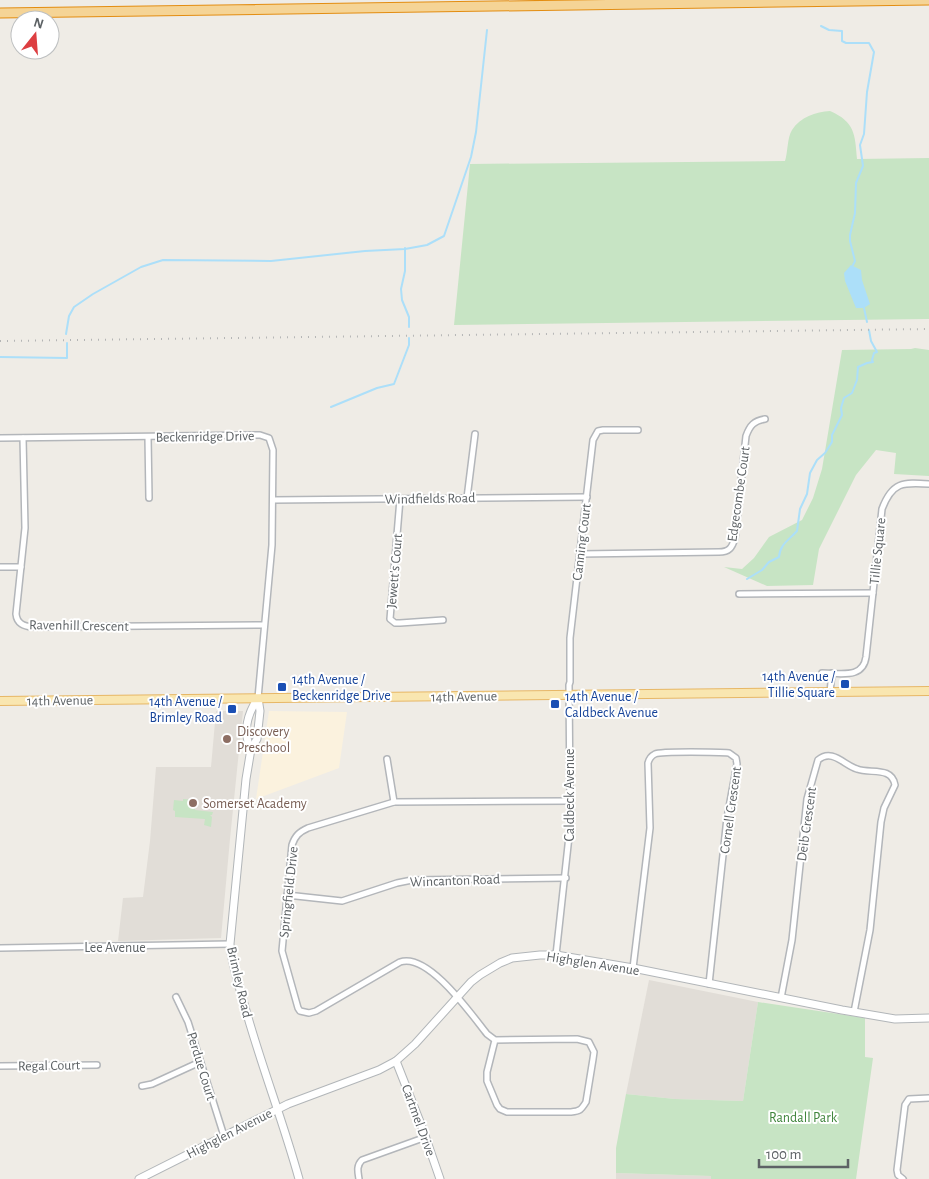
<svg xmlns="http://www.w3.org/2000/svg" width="929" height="1179" font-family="'Alegreya Sans',sans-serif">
  <rect width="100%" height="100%" fill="#efece6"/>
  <polygon fill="#fbf2de" points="269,711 347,712 339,768 256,799"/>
  <g fill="#e1ddd7">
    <polygon points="216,711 243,711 230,839 221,938 118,941 123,898 143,897 150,841 156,767 211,767"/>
    <polygon points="649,980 758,1002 743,1101 675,1099 626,1094"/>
    <polygon points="616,1173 711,1176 711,1179 616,1179"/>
  </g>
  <g fill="#c7e4c4">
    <path d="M830,111C855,122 855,134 857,159L929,158V319L454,325L470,164L785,161C788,152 787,138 792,130C800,117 816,112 830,111Z"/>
    <polygon points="915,348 929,350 929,476 894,474 896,453 876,450 856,475 819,549 813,585 767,586 724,567 742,569 754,558 769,537 802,520 813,498 822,469 842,350 911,349"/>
    <polygon points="183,799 196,800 195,810 213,812 212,815 210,815 212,817 211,827 204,825 205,819 175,817 175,811 173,810 174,800 183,801"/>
    <polygon points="758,1002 865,1018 865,1057 873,1058 856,1179 711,1179 711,1176 616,1173 616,1148 626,1094 675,1099 743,1101"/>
  </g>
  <polygon fill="#acdff9" points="851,265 861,270 862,280 870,304 864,308 856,308 845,281 844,273"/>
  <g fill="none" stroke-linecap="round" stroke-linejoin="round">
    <g stroke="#acdff9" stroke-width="2">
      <polyline points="821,26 829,30 842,31 842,41 846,43 869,43 874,52 867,92 864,134 860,145 863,166 856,183 855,213 850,235 850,241 855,261 853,265"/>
      <polyline points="405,248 405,271 401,289 402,300 409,317 409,327"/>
      <polyline points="864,308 867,322"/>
      <polyline points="66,334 69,316 74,307 93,294 141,267 163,260 271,261 365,251 405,249 427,245 444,236 471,157 476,132 487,30"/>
      <polyline points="0,357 67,358 67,343"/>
      <polyline points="331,407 377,388 394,384 409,345 409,338"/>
      <path d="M747,579L762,570L769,562L779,557C780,544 789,540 797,531L800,509L807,494L810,473L817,460L825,453L832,442V435L842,415L841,408L844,398L852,393L857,380L858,367L867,363L873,362L872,360L874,353L877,352L871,341L869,330"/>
    </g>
    <defs>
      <g id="street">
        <polyline points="148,437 149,498"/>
        <polyline points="0,438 260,435 269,438 273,450 272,545 258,698"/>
        <path d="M23,438L25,528L16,614C17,624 24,626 32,627L264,625"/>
        <polyline points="467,498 475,434"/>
        <polyline points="400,499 390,619 395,623 400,623 443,620"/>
        <polyline points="273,500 587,497"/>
        <path d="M580,554L719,552C729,552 732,548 735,538L746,436C750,425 754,421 765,419"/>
        <polyline points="0,567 21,567"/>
        <polyline points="739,594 873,593"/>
        <path d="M822,673C841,673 863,679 866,657L882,509C892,482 903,482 929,484"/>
        <polyline points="830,692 832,673"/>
        <polyline points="387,759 394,802"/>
        <polyline points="287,895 342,901 397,883 412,880 566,878"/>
        <polyline points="0,948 230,944"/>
        <polyline points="556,955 571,818 570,801 569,685 570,682 570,638 593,440 598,431 603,430 638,430"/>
        <path d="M633,968L650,828L648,763C649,759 651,756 655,754C661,751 720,752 729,753L736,758L737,764L727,818L709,984"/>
        <polyline points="176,997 188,1022 224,1136"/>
        <path d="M781,998L792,940L807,799L818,760C832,748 844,765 857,769C870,774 892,766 895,785L884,808L881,822L870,930L854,1012"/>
        <path d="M495,1040L487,1072V1081L497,1105L500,1109L507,1112H571C580,1111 581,1110 586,1102L593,1059L594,1052L589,1042L577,1039L495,1040L487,1034C471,1014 428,952 400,962L316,1011L309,1013L300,1011L298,1008L282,951L292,845C295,836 299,832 308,828L394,802L570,801"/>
        <polyline points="0,1066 97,1065"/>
        <polyline points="142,1086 152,1084 200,1062"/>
        <path d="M359,1179C358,1172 356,1166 362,1160L426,1137"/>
        <polyline points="903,1179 898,1175 897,1170 905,1105 909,1099 929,1098"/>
      </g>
      <g id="secondary">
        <path d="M258,698L260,711L257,739L251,749L246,779L230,944C232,966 239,986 245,1007C261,1065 283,1121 299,1179"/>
        <path d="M251,749C242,732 248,713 258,698"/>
        <polyline points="396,1061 422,1127 440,1179"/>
        <polyline points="139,1179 288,1104 379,1070 396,1061 415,1044 471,982 480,975 500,963 512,958 540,955 556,955 633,968 842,1010 895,1019 929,1018"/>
      </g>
      <polyline id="primary" points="0,701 929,691"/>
      <polyline id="highway" points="0,13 929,0"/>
    </defs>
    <use href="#street" stroke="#b3b6ba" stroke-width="8"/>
    <use href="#secondary" stroke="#b2b6b9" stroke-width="9"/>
    <use href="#primary" stroke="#e7b766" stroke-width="10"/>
    <use href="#highway" stroke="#e38d11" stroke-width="11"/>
    <use href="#street" stroke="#fff" stroke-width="5"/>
    <use href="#secondary" stroke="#fff" stroke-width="7"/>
    <use href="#primary" stroke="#f9e6b0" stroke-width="8"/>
    <use href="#highway" stroke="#f5d496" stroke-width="9"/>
    <polyline stroke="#b4b5b5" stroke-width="2" stroke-dasharray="1 6" stroke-linecap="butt" points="0,341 929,329"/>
  </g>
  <g fill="#1a4fb4" stroke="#fff" stroke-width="2">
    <rect x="840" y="679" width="10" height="10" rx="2.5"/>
    <rect x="277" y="682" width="10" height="10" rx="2.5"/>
    <rect x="550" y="699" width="10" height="10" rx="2.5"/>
    <rect x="227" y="704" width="10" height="10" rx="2.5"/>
  </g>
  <g fill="#8d6e63" stroke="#fff" stroke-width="2">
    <circle cx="227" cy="739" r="5"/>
    <circle cx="193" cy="803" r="5"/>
  </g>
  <g text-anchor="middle" stroke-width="4" stroke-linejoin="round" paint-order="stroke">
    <g font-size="14" fill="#5d6265" stroke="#fff">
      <text transform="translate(205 436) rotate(-1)" y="5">Beckenridge Drive</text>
      <text transform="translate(738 494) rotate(-82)" y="5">Edgecombe Court</text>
      <text transform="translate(430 498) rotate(-1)" y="5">Windfields Road</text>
      <text transform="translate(581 542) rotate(-83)" y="5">Canning Court</text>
      <text transform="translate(877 551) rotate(-84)" y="5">Tillie Square</text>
      <text transform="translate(394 571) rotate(-85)" y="5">Jewett's Court</text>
      <text transform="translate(79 625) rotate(1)" y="5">Ravenhill Crescent</text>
      <text transform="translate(464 696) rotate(-1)" y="5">14th Avenue</text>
      <text transform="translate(60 700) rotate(-1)" y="5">14th Avenue</text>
      <text transform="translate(569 795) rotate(-90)" y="5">Caldbeck Avenue</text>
      <text transform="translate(730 810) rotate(-82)" y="5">Cornell Crescent</text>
      <text transform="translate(806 824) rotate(-82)" y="5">Deib Crescent</text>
      <text transform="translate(455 880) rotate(-2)" y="5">Wincanton Road</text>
      <text transform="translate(288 892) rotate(-84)" y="5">Springfield Drive</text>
      <text x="115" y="952">Lee Avenue</text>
      <text transform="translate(593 963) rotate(9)" y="5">Highglen Avenue</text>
      <text transform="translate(240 982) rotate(77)" y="5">Brimley Road</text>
      <text transform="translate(49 1065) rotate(-1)" y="5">Regal Court</text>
      <text transform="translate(202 1066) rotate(73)" y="5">Perdue Court</text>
      <text transform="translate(419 1120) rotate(70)" y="5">Cartmel Drive</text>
      <text transform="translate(229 1133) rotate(-27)" y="5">Highglen Avenue</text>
    </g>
    <g font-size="14" fill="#164399" stroke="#fff" text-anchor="end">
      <text x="835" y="681">14th Avenue /<tspan x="835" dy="16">Tillie Square</tspan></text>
      <text x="292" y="684" text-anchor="start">14th Avenue /<tspan x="292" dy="16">Beckenridge Drive</tspan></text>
      <text x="565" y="701" text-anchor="start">14th Avenue /<tspan x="565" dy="16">Caldbeck Avenue</tspan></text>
      <text x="222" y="706">14th Avenue /<tspan x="222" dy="16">Brimley Road</tspan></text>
    </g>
    <g font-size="14" fill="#785e54" stroke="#fff" text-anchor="start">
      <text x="237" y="736">Discovery<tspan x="237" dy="16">Preschool</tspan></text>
      <text x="203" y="808">Somerset Academy</text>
    </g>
    <g font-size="14" fill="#40853d" stroke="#fff">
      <text x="803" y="1122">Randall Park</text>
    </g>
  </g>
  <g transform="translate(35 35) rotate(17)"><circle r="24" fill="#ffffff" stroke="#bec0c1"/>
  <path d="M0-4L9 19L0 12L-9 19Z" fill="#dd3e41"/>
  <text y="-8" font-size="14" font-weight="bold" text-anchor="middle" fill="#5d6265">N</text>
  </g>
  <path d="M759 1159v8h89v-8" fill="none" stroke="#5d6265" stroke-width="2.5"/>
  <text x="766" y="1159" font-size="15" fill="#5d6265" stroke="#ffffff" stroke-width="4" paint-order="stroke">100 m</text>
</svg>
